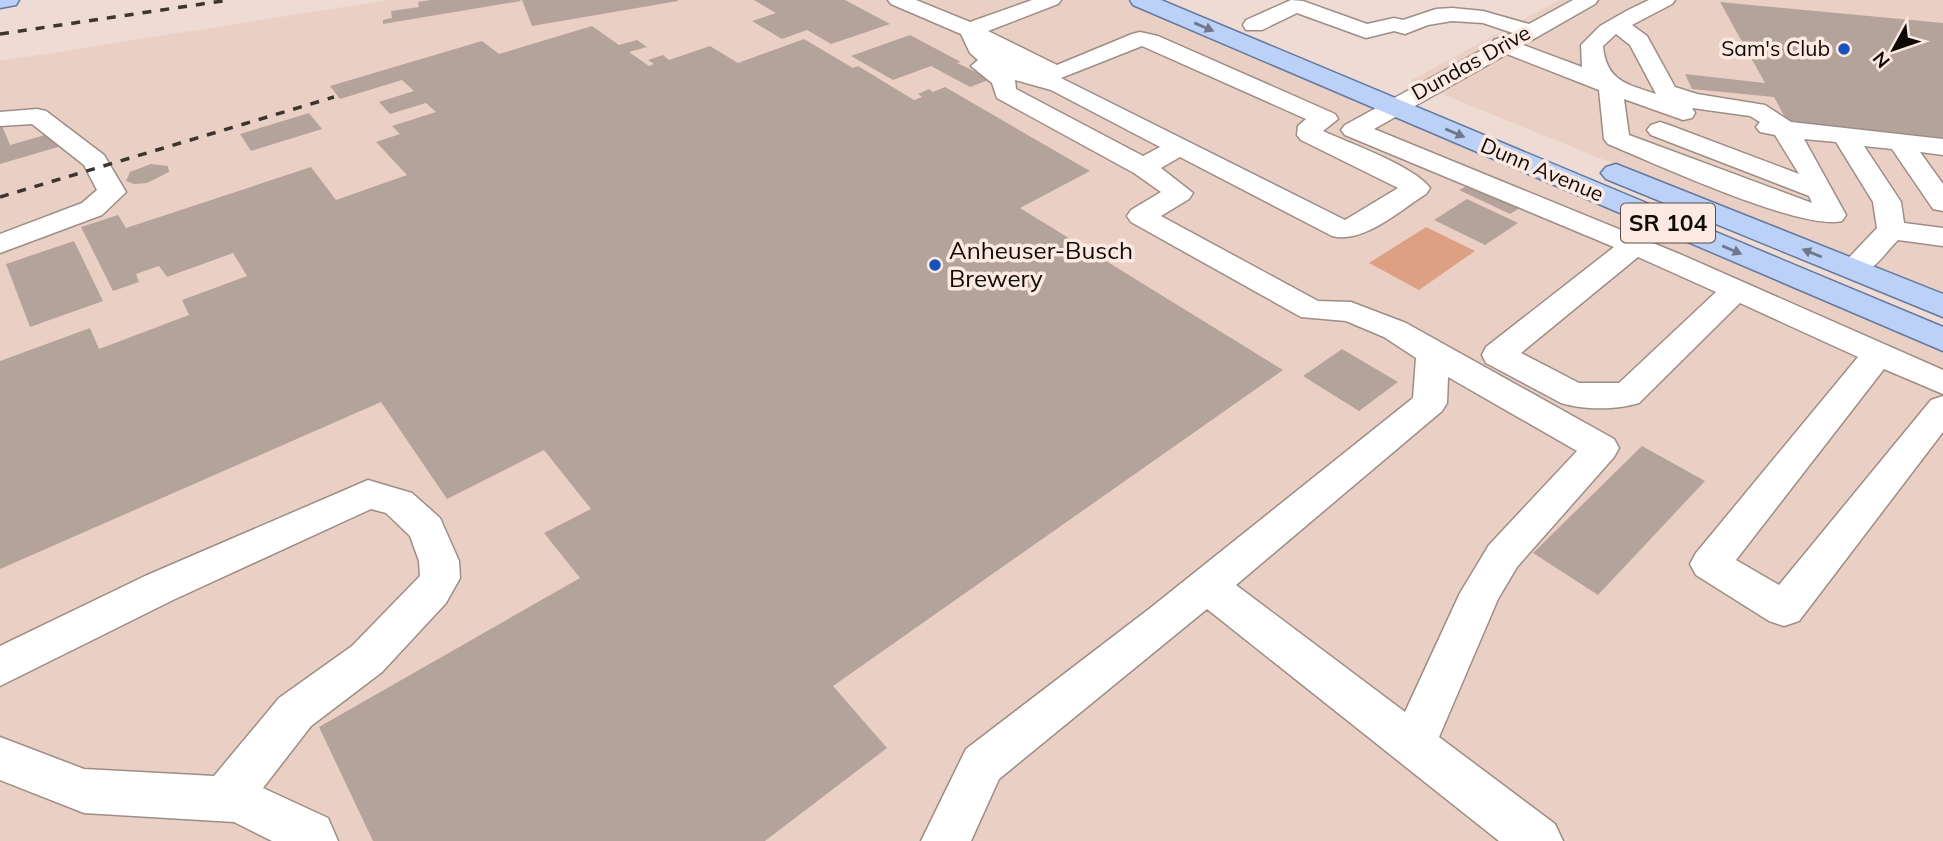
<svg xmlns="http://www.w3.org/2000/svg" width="1943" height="841" font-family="Mulish,sans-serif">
  <rect width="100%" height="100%" fill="#eedcd4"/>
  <g fill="#ead0c4">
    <polygon points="388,0 1125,0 1943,350 1943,841 0,841 0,61"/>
    <polygon points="1559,0 1943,0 1943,298 1410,81"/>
  </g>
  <polygon fill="#dda083" points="1426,227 1475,251 1419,290 1369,263"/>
  <g fill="#b4a39b">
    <polygon points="431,0 520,0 521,1 383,24 383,20 392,18 391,11 419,7 418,2"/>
    <polygon points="522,0 678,0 678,1 532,26"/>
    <polygon points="754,0 845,0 890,24 831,44 807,30 782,39 752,21 776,13"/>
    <polygon points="1720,2 1943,23 1943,138 1787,121 1774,97 1692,89 1685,74 1765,83"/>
    <polygon points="592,26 619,45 637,40 647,47 629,52 649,66 654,64 648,60 663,55 669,60 710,46 738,63 804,39 853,68 858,66 914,100 922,97 918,94 929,89 933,92 945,87 1090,171 1020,208 1283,370 833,686 887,748 765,841 373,841 319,727 580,578 544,533 591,509 544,450 447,499 381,402 0,569 0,361 90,328 99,349 189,315 182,300 247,276 233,253 167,277 159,266 136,274 139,282 113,291 81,227 118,215 126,228 311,167 336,200 407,175 376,142 400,134 392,126 436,112 426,103 390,114 379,102 414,91 402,80 340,99 330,86 482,41 499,54"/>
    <polygon points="910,35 961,62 957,63 991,79 970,87 931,66 893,80 851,56"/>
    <polygon points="309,113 322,129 251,151 240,134"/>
    <polygon points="0,121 10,145 52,133 58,147 0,164"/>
    <polygon points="151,164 168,166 169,172 147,183 134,184 126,181 130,172"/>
    <polygon points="1472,183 1523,206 1510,214 1459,190"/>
    <polygon points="1467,199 1518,223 1485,245 1434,220"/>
    <polygon points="74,241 103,301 30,327 6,264"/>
    <polygon points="1342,349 1398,382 1359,411 1303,376"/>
    <polygon points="1642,446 1705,481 1598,595 1533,553"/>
  </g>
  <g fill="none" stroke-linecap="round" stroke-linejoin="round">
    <defs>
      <g id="minor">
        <path d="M888,0H916L970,22L1032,0H1061L1058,4L988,31L1057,65L1132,34L1140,32L1158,36L1335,114L1338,119L1323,131C1349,143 1414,166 1430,188L1426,194C1400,210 1364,244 1332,236L1180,157L1161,168L1193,193L1189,199L1161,216L1318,301L1351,302L1406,323L1614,439L1619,448L1614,457L1517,567L1498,599L1439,737L1555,824L1563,841H1499L1207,609L999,779L971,841H921L966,749L1149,609L1413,398L1416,358L1384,337L1346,321L1301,317L1131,222L1127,216L1131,210L1161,192L1134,173L997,98L992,83L971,66L978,60L970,53L961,34L891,4ZM1142,46L1306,119L1298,126L1297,135L1301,140L1398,188L1345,220L1061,78ZM1015,80L1051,90L1160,147L1143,156L1016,89ZM1448,377L1577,451L1489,545L1460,593L1405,712L1236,585L1442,411L1447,403Z"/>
        <path d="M1291,0L1303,1L1367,24L1394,18L1403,20L1436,9L1452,8L1483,11L1529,24L1573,0H1598L1595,4L1523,45L1582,67L1581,45L1600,26L1628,10L1649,0H1675L1672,4L1632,25L1647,36L1675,87L1697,94L1765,105L1791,122L1943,139V155L1920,152L1943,184V211L1933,209L1892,149L1864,146L1901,202L1904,223L1943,228V246L1898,240C1882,256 1868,282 1842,275L1838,269L1877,228L1873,202L1836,142L1804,139L1846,215L1842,221C1801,231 1654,163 1608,144L1604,139L1599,90L1507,54L1374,129L1682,255L1943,370V394L1884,369L1736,560L1779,585L1931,400L1943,396V432L1799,621L1784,626L1769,621L1696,575L1690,564L1696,553L1858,357L1740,303L1639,403C1616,410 1584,410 1561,403L1486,363L1482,355L1486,347L1614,247L1345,135L1341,130L1345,125L1491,45L1494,40L1513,33L1483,23L1452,21L1428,25L1405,34L1394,31L1366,38L1297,13L1262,30H1246L1243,25L1246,20ZM1616,34L1630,45L1656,94C1627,84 1606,81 1603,46ZM1624,99L1683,120L1692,118L1695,113L1692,108L1750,116L1760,122L1756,127L1760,132L1775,135L1799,174L1669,125L1660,122L1651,125L1647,130L1651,135L1809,196L1812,203L1629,135ZM1638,257L1716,292L1619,383H1579L1521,353Z"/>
        <polygon points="37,109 46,111 104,155 126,192 102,215 0,253 0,234 82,203 97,190 84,165 32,124 0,126 0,112"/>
        <polygon points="368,480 412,493 440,518 459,561 460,578 446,603 382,672 311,726 263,788 328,818 338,841 272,841 234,822 84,813 0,780 0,737 84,769 214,776 279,698 352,646 420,576 419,561 410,536 386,513 371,509 173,600 0,686 0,646 145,576"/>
      </g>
      <g id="major">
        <polygon points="0,0 19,0 16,5 0,8"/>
        <polygon points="1130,0 1161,0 1943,327 1943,351 1133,5"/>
        <polygon points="1616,164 1943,294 1943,317 1606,179 1601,173 1606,167"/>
      </g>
    </defs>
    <use href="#minor" stroke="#9e8d85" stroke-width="3"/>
    <use href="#major" stroke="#6378a0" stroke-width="3"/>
    <use href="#minor" fill="#fff" fill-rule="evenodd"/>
    <use href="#major" fill="#bcd1f7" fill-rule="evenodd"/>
    <g stroke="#3d3430" stroke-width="3.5" stroke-dasharray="9 9" stroke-linecap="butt">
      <polyline points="0,34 229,0"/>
      <polyline points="0,197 334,97"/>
    </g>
  </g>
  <defs><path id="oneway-solid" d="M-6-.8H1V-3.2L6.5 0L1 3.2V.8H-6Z" transform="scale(1.75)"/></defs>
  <g fill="#6f778b">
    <use href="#oneway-solid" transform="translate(1204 27) rotate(23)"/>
    <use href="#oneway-solid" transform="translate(1455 133) rotate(23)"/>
    <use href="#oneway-solid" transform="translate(1732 250) rotate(23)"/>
    <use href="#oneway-solid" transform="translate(1812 253) rotate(-158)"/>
  </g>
  <g fill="#1952be" stroke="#fce9e1" stroke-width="2.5">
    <circle cx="1844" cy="49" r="7"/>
    <circle cx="935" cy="265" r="7"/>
  </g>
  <g text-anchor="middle" stroke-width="7" stroke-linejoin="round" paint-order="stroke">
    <g font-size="21" fill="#100a07" stroke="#fce9e1" text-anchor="end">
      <text x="1830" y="56">Sam's Club</text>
    </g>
    <g font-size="21" fill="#100a07" stroke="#fce9e1">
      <text transform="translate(1471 63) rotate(-29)" y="7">Dundas Drive</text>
      <text transform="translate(1542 170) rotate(23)" y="7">Dunn Avenue</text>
    </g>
    <rect fill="#fce9e1" stroke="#574d48" stroke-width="2" x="1621" y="203.5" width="94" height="39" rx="5"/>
    <g font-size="23" font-weight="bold" fill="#100a07">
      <text x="1668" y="231">SR 104</text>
    </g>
    <g font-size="24" fill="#100a07" stroke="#fce9e1" text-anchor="start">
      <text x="949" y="259">Anheuser-Busch<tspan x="949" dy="28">Brewery</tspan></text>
    </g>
  </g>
  <g transform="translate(1894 49) rotate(230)" stroke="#fce9e1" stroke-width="5" paint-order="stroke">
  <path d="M0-5L12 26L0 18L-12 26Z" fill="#100a07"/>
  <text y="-10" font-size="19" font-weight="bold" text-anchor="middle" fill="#100a07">N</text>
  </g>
</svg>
